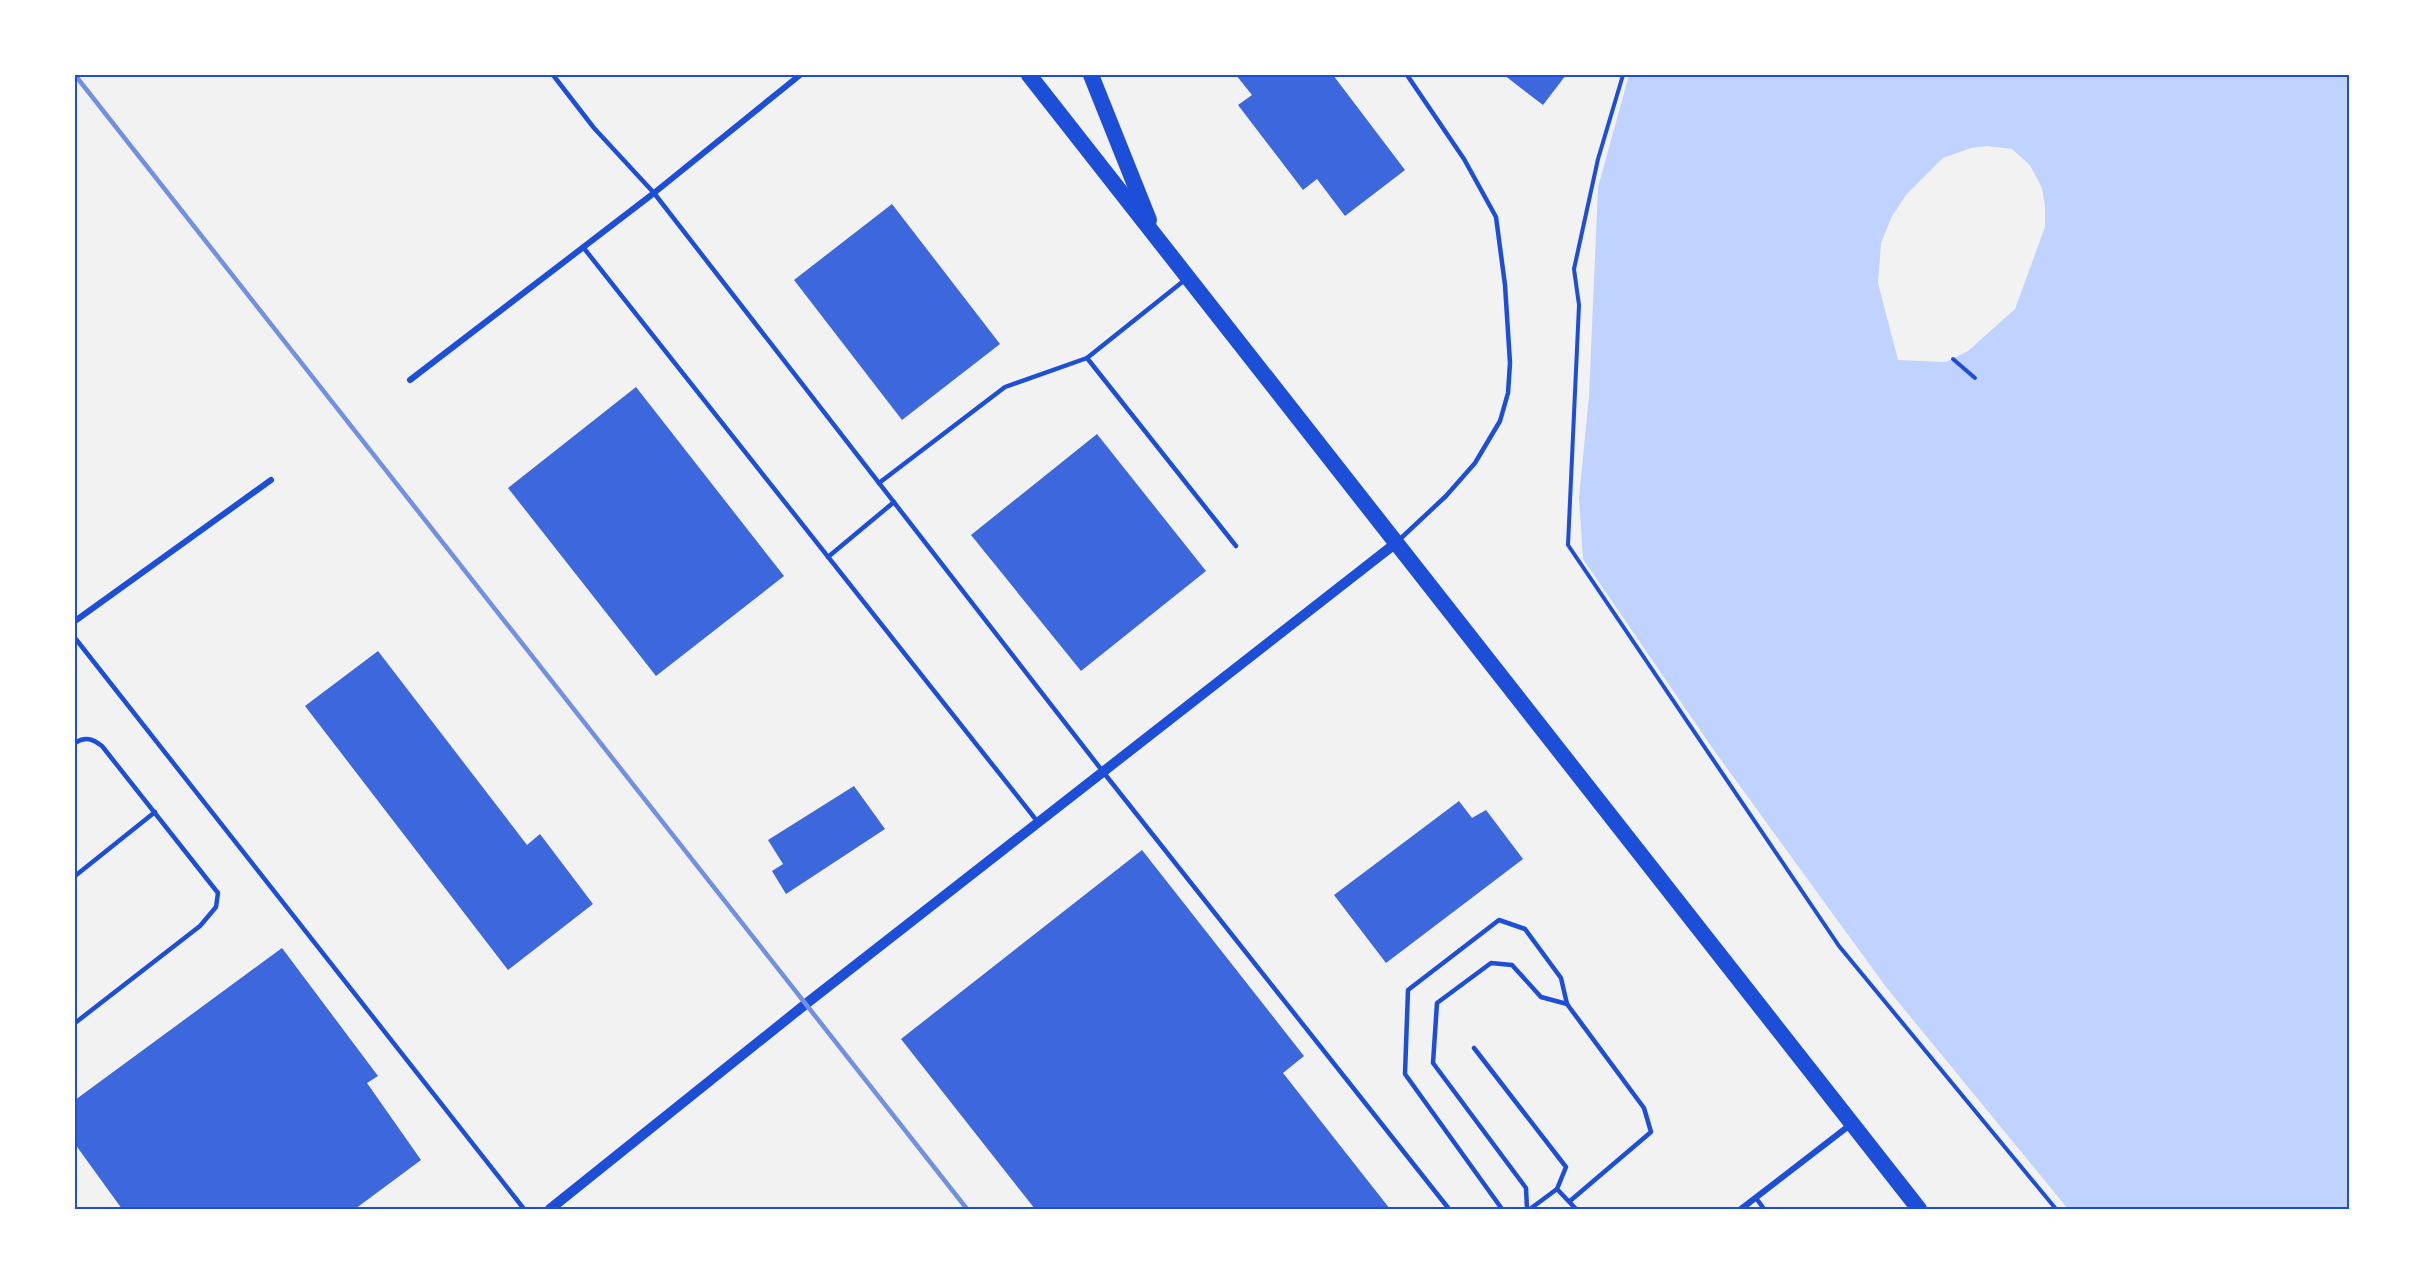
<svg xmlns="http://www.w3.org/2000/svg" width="2424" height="1284" font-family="Rubik,sans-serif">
  <rect width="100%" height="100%" fill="#f2f2f2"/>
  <path fill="#bfd3fe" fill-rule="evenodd" d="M1629,75H2349V1209H2068L1886,987L1713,749L1583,559L1579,498L1589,396L1598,187ZM1987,146L2012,149L2030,165L2042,188L2045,207V227L2015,309L1968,351L1946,362L1898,360L1878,283L1881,243L1892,216L1906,195L1943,158L1971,148Z"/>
  <g fill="#3d67dc">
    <polygon points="1236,75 1333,75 1405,170 1345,216 1317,179 1303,190 1238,105 1252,95"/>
    <polygon points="1504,75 1566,75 1543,105"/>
    <polygon points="892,204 1000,344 902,420 794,280"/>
    <polygon points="636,387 784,576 656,676 508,488"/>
    <polygon points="1097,434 1206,571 1081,671 971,535"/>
    <polygon points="378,651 527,845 540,834 593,904 508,970 305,706"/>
    <polygon points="854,786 885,829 786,894 772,871 783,864 768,840"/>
    <polygon points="1459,801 1472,818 1486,810 1523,859 1386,963 1334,895"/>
    <polygon points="1142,850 1304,1056 1283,1073 1390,1209 1035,1209 901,1039"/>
    <polygon points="282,948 378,1076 367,1083 421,1160 355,1209 122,1209 75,1144 75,1100"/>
  </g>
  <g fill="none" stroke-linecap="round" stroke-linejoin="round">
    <g stroke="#1d4ed8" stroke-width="4">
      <polyline points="1623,75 1598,159 1574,269 1579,305 1568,545 1839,946 2056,1209"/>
      <polyline points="1953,359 1975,378"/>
    </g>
    <g stroke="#1d4ed8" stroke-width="4.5">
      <polyline points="553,75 594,128 654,193 1104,773 1449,1209"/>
      <polyline points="583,247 1037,821"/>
      <polyline points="1087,358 1236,546"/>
      <polyline points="879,483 1005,387 1087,358 1186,279"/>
      <polyline points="1399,540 1446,496 1475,463 1500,421 1508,393 1510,363 1505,285 1496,217 1464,159 1407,75"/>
      <polyline points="828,557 894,502"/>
      <polyline points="75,638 524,1209"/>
      <path d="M75,743C85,736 93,739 102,746L218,893L216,907L200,926L75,1023"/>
      <polyline points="75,876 155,812"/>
      <polyline points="1474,1048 1566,1167 1557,1189 1576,1209"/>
      <polyline points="1756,1198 1764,1209"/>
      <polyline points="1502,1209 1405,1074 1408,990 1499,920 1525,929 1561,978 1567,1004 1644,1108 1651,1132 1570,1201"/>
      <polyline points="1527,1209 1526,1188 1433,1063 1437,1003 1491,963 1512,965 1541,997 1567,1004"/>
      <polyline points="1530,1209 1557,1189"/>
    </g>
    <g stroke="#1d4ed8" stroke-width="6">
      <polyline points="410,380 654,193 800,75"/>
      <polyline points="75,621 271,480"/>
      <polyline points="1741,1209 1850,1125"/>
    </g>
    <polyline stroke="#1d4ed8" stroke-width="10" points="550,1209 807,1003 1396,543"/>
    <g stroke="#1d4ed8" stroke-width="16">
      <polyline points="1029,75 1919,1209"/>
      <polyline points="1091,75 1149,220"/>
    </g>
    <polyline stroke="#7290e2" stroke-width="4.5" points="75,75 967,1209"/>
  </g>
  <rect width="2424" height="1284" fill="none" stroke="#ffffff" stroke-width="153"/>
  <rect x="76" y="76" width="2272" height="1132" fill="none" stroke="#1d4ed8" stroke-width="2"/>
</svg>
